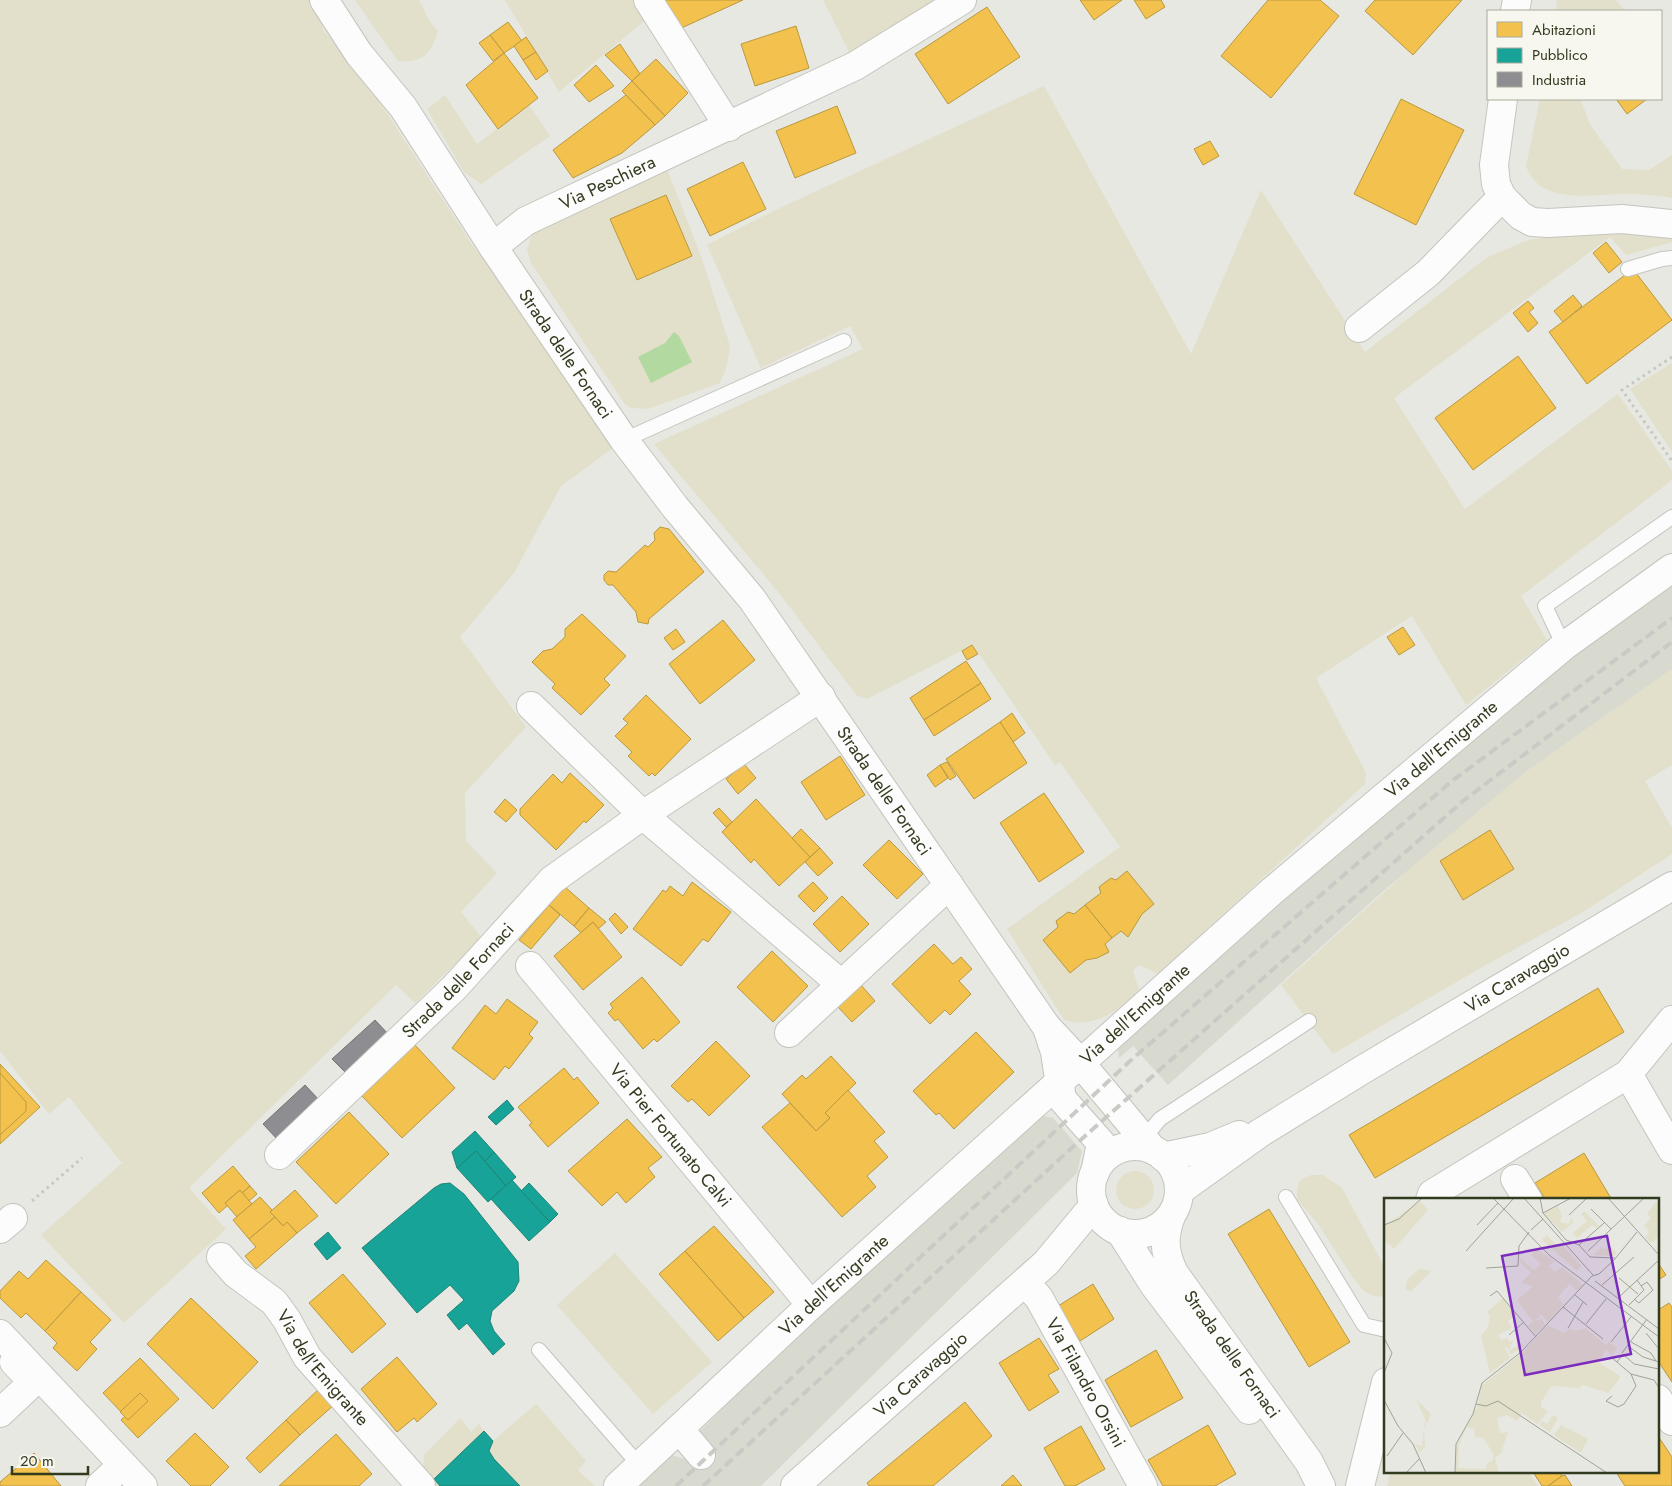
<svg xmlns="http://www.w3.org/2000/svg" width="1672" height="1486" font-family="Jost,sans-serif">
  <rect width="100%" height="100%" fill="#e7e8e2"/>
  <g fill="#d8dacf">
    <polygon points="1672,582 1672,669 1527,771 1381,893 1168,1085 1133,1046 1119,1058 1117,1042 1366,821 1641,603"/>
    <polygon points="1038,1115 1053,1118 1082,1151 1077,1173 761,1486 636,1486 669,1454 694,1462 707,1448 700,1431 827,1307"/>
  </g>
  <g fill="#e2dfca">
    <polygon points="0,0 312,0 324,31 357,67 471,243 624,440 561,486 514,573 460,637 526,727 465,793 466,841 497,873 461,912 482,938 415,1003 396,985 189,1188 226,1229 124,1323 41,1235 122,1163 69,1097 49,1114 0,1051"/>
    <path d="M355,0H419L430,22L438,31C431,54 423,63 398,61Z"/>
    <polygon points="505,0 638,0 650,16 559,92"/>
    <polygon points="823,0 936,0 849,52"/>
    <polygon points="1557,0 1616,0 1625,11 1556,11"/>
    <path d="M1044,86L1191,354L1261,190L1365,352L1486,258L1528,240L1583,232H1632L1672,239V242L1626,255L1610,237L1394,398L1465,509L1618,394L1672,471V480L1521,596L1547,640L1466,705L1412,616L1316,678L1366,773L1365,784L1158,974L1139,965L1133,971L1139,990C1119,1011 1094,1029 1064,1020L1007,929L1120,847L1060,762L1055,765L973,645L867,699L857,696L779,593L654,444L863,349L850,326L761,368L707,245L767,214Z"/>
    <polygon points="445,95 477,144 529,105 550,136 481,184 464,172 427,109"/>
    <path d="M1540,99H1580L1591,126L1622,169L1649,170L1672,155V198C1657,195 1641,194 1626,194C1593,194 1540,206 1526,166Z"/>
    <polygon points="667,169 702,259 730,346 727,366 720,383 648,409 631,408 624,403 531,263 527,249 533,233"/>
    <polygon points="1672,363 1672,452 1630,389"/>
    <polygon points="1672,669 1672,765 1645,781 1672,828 1672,854 1583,912 1484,966 1333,1054 1281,985 1412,867 1527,771"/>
    <circle cx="1135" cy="1190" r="19"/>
    <polygon points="1311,1175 1323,1175 1342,1188 1386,1270 1385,1297 1374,1296 1364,1291 1353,1278 1318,1224 1297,1199 1297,1188 1300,1180"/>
    <polygon points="615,1253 712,1362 653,1414 557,1305"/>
    <polygon points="536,1404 586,1461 578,1470 595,1486 520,1486 494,1459 489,1451 493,1441"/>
    <polygon points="460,1418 471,1432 479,1424 484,1431 434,1479 440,1486 427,1486 423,1474 424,1455"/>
    <polygon points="1390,1472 1529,1472 1538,1486 1387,1486"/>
  </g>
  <polygon fill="#b1d9a0" points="674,332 679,336 692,362 651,383 638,357 665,343"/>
  <g fill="#f2c14e" stroke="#b99940">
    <polygon points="664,0 743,0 677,30"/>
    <polygon points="1080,0 1122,0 1094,20"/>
    <polygon points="1134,0 1161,0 1165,7 1146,19"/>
    <polygon points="1268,0 1320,0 1339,16 1271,98 1221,56"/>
    <polygon points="1375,0 1462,0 1413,55 1365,11"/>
    <polygon points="987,7 1020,57 948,104 915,54"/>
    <polygon points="508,22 522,41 504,53 490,35"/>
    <polygon points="796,26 809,68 755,86 741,44"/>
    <polygon points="490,35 504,53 493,61 479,43"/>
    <polygon points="526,37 536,52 523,60 514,46"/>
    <polygon points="620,44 640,74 632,81 605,55"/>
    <polygon points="536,52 548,71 536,80 523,60"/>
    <polygon points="504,53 538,98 498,129 466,85"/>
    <polygon points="656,59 688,93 665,116 632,81"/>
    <polygon points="596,65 614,86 589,102 574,85"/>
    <polygon points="632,81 665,116 655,125 622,91"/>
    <polygon points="626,95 655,125 622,153 573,178 553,150"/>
    <polygon points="1401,99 1464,130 1416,225 1354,194"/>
    <polygon points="1616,99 1647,99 1627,114"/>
    <polygon points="837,106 856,153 795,178 776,131"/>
    <polygon points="1210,141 1219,156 1203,165 1194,149"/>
    <polygon points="743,162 766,209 710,236 687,189"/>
    <polygon points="666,195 692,256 637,280 610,219"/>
    <polygon points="1606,242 1622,262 1609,273 1593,253"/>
    <polygon points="1633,269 1672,320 1587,384 1549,332"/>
    <polygon points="1573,295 1582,306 1563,322 1554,311"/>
    <polygon points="1528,301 1534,308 1529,312 1538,323 1528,332 1513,313"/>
    <polygon points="1518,356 1556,408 1473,470 1435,418"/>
    <polygon points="660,527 669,529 704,572 649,619 648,624 638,622 636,612 613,585 608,585 604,580 604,575 608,571 616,572 645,545 648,547 655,540 654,533"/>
    <polygon points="582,614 626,656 604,679 610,685 581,715 552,688 555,684 532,662 543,651 552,649 565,637 565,629"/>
    <polygon points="723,620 755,660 700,704 669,664"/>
    <polygon points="1403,627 1415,645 1399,655 1387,637"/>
    <polygon points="676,629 685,642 673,650 664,638"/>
    <polygon points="972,645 978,654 967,660 962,651"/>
    <polygon points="966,661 981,683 924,720 910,698"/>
    <polygon points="981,683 991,699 934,736 924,720"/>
    <polygon points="646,695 691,739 655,776 652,773 649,776 628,756 632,752 615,736 628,723 623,719"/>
    <polygon points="1012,713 1025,733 1013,742 1000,722"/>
    <polygon points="1000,722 1027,763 974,799 946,759"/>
    <polygon points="840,756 865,795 826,820 801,782"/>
    <polygon points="947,762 956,776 950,780 940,765"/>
    <polygon points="744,764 756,778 738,794 726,779"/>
    <polygon points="940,765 948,778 935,787 927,775"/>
    <polygon points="570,773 604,805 586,823 584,821 556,850 520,815 520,809 553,774 562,783"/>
    <polygon points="1044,793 1084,852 1039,882 1000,823"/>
    <polygon points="505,799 517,810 506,822 494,812"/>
    <polygon points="756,799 810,857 779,886 754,859 751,863 722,832"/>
    <polygon points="719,808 732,822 726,827 713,813"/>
    <polygon points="801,829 820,848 810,857 792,838"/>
    <polygon points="1490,830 1514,869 1463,900 1440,861"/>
    <polygon points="889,840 923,874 897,899 863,865"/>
    <polygon points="820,848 833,863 818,876 805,862"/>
    <polygon points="1127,871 1154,904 1142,914 1128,937 1121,931 1112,938 1085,905 1101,893 1099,887 1111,878 1116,880"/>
    <polygon points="692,882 731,912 708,942 703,939 681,966 633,929 663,890 666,892 670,886 683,896"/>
    <polygon points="813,882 828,898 814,912 798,896"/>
    <polygon points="565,887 589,908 574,926 549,905"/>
    <polygon points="842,896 869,924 840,952 813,924"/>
    <polygon points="549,905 560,915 531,949 519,940"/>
    <polygon points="1085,905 1112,938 1105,944 1109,952 1097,958 1086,960 1070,973 1043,940 1058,927 1056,921 1068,912 1074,914"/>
    <polygon points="589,908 606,922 598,929 593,922 581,933 574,926"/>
    <polygon points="615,913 628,927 621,934 609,919"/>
    <polygon points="593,922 622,957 583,990 554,956"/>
    <polygon points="934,944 953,964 961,957 972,969 959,981 971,994 950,1015 945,1010 930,1024 892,984"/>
    <polygon points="772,951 808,986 773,1022 737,987"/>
    <polygon points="642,977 680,1022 657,1042 654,1039 643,1049 618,1019 615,1021 608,1013 613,1008 610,1004"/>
    <polygon points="861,985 875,1001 852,1022 838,1007"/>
    <polygon points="1598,988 1624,1032 1375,1178 1349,1135"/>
    <polygon points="507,999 538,1022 529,1034 533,1038 509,1069 505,1066 494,1080 452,1048 485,1005 496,1014"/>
    <polygon points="976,1032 1014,1072 954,1129 939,1113 936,1115 913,1091"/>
    <polygon points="716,1041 750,1076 709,1116 692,1099 688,1102 671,1086"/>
    <polygon points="415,1045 455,1088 402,1138 362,1096"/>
    <polygon points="831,1056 856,1083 825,1113 830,1118 816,1131 782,1094 802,1075 806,1079"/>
    <polygon points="0,1064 40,1107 0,1144"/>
    <polygon points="564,1068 574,1080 577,1077 599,1103 548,1147 529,1125 532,1123 518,1107"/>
    <polygon points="0,1073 26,1102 26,1111 0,1135"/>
    <polygon points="848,1090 885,1132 874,1141 888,1157 867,1176 876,1187 842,1217 762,1127 790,1103 816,1131 830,1118 825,1113"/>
    <polygon points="349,1112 389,1154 336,1204 296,1162"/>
    <polygon points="627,1119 662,1157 648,1168 655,1177 626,1203 617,1192 602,1206 568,1171"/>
    <polygon points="1584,1153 1612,1200 1546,1200 1535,1183"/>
    <polygon points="233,1166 250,1186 242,1193 240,1190 225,1203 228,1205 219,1213 202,1193"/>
    <polygon points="250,1186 257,1194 249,1201 242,1193"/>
    <polygon points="240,1190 252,1204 237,1217 225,1203"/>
    <polygon points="295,1190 318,1216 297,1233 287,1222 283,1226 270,1212"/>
    <polygon points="260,1197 272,1210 270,1212 275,1217 249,1239 233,1220"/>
    <polygon points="1269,1209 1350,1342 1309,1367 1228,1234"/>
    <polygon points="275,1217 283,1226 287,1222 297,1233 256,1269 245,1256 256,1247 249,1239"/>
    <polygon points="714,1226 774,1292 744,1318 685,1251"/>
    <polygon points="685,1251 744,1318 718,1341 659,1274"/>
    <polygon points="46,1260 81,1292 45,1331 26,1313 21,1318 0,1298 0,1291 19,1271 28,1279"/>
    <polygon points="1658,1263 1666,1275 1658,1280"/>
    <polygon points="343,1274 386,1324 352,1353 309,1303"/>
    <polygon points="1093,1284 1114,1319 1080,1341 1058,1306"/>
    <polygon points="81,1292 111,1320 90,1342 97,1349 77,1371 53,1348 57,1343 45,1331"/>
    <polygon points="191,1298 258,1362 213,1409 147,1344"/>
    <polygon points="1669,1303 1672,1307 1672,1382 1658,1361 1658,1310"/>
    <polygon points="1039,1338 1059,1369 1048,1375 1059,1392 1029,1411 999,1363"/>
    <polygon points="1156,1350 1183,1398 1131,1427 1105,1380"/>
    <polygon points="397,1357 437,1404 417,1422 414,1418 397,1432 361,1389"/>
    <polygon points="140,1358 179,1399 138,1438 121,1420 125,1416 103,1393"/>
    <polygon points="320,1388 335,1404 300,1435 286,1420"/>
    <polygon points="140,1393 148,1401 128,1420 120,1412"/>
    <polygon points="965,1402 992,1436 933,1486 869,1486 867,1483"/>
    <polygon points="286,1420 300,1435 260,1473 246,1458"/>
    <polygon points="1208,1425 1236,1474 1215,1486 1163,1486 1148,1460"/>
    <polygon points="1081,1426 1105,1469 1075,1486 1065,1486 1044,1448"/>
    <polygon points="195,1433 229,1467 210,1486 191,1486 166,1461"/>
    <polygon points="336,1434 372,1474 359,1486 279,1486"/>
    <polygon points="1658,1436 1672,1457 1672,1486 1625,1486 1616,1472 1658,1472"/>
    <polygon points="34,1453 61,1486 0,1486 0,1482"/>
    <polygon points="1533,1472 1560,1472 1562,1476 1548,1486 1542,1486"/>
    <polygon points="1013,1475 1022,1486 1001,1486"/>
    <polygon points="1565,1475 1572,1486 1548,1486 1562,1476"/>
  </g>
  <g fill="#17a398" stroke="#1f8474">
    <polygon points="507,1100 514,1109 496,1125 488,1117"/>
    <polygon points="475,1131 494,1152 485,1161 476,1151 457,1168 452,1152"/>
    <polygon points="476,1151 506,1186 488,1202 457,1168"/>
    <polygon points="494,1152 516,1177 506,1186 485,1161"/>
    <polygon points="512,1180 550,1222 529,1241 491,1199"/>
    <polygon points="450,1183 464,1194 518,1262 519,1281 514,1291 492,1311 490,1321 494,1331 505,1344 493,1355 467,1323 459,1330 447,1315 464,1300 450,1285 417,1313 362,1248 434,1188 441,1184"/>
    <polygon points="529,1183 558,1214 550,1222 521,1191"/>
    <polygon points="328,1232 341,1248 327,1260 314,1244"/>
    <polygon points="484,1431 493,1441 489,1451 494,1459 520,1486 440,1486 434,1479"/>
  </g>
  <g fill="#8d8d92" stroke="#727470">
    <polygon points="375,1020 390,1036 348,1075 332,1059"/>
    <polygon points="305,1085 320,1101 278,1140 263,1124"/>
  </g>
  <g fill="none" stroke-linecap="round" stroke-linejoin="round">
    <defs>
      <g id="lane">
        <polyline points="1628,269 1662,259 1672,258"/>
        <polyline points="624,440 844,341"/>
        <polyline points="1564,646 1545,606 1672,517"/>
        <polyline points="1144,1138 1160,1119 1309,1021"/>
        <polyline points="1286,1197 1364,1325 1386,1330"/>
        <polyline points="539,1350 640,1466"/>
      </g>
      <g id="street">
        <polyline points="648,0 729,127"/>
        <polyline points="1515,11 1517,0"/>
        <polyline points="1503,99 1494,165 1496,184 1502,197 1521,216 1532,222 1548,223 1622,219 1672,224"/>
        <path id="s1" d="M493,247L526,221L855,66L962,0"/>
        <polyline points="1359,328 1428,273 1502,197"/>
        <polyline points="531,706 643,815 841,984"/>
        <path id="s2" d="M530,966L811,1305"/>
        <polyline points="789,1033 949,885"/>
        <polyline points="1628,1074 1672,1150"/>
        <path id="s3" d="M279,1155L454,988L552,880L643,815L821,697"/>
        <polyline points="1515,1179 1528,1200"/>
        <polyline points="1430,1200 1432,1194 1628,1074 1672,1020"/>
        <path id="s4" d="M1171,1216C1163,1237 1164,1252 1174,1273L1309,1462L1321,1486"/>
        <polyline points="0,1229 13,1218"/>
        <polyline points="1120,1231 1154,1285 1249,1410"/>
        <path id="s5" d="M221,1257L236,1274L274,1302L287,1320L307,1357L421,1486"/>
        <path id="s6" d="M1025,1282L1039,1298L1143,1486"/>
        <polyline points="0,1334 143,1486"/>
        <polyline points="1658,1399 1672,1421"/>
        <polyline points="0,1413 33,1382 14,1362"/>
        <polyline points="679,1429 701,1455"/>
        <polyline points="100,1486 116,1471"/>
        <path id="s7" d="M618,1486L811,1305L1271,892L1564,646L1672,568"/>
        <polyline points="1360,1486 1386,1382"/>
      </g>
      <g id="secondary">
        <path id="s8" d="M324,0L359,54L403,107L493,247L624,440L675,507L752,599L1046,1026L1076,1058L1153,1150"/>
        <polyline points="1048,1031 1055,1052 1062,1099 1101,1143 1095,1173"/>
        <circle cx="1135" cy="1190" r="44"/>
        <polyline points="1163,1157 1210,1147 1239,1135"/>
        <path id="s9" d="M1179,1191L1260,1133L1362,1070L1672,886"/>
        <path id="s10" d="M795,1486L1046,1263L1094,1205"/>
      </g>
    </defs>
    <use href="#lane" stroke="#c4c5bf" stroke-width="16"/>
    <use href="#street" stroke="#c4c5bf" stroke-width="30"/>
    <use href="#secondary" stroke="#c2c4bc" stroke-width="30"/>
    <g stroke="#c5c8bf" stroke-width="3" stroke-dasharray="2.5 4" stroke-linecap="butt">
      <polyline points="1672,357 1622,390 1672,461"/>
      <polyline points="32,1201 82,1158"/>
    </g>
    <use href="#lane" stroke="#fbfcfb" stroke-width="14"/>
    <use href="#street" stroke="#fbfcfb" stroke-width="28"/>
    <use href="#secondary" stroke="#fbfcfb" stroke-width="28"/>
    <g stroke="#c9cac6" stroke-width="4" stroke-dasharray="10 5" stroke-linecap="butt">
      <polyline points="676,1486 1130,1061 1452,781 1672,618"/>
      <polyline points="703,1486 1076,1144 1463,801 1672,642"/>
    </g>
  </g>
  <g text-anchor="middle" stroke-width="5" stroke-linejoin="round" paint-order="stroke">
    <g font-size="18" fill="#333b1f" stroke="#f7f7ef">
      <text dy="6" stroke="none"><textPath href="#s1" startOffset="132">Via Peschiera</textPath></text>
      <text dy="6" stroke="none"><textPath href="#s8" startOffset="429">Strada delle Fornaci</textPath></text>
      <text dy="6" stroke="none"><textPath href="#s7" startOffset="1105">Via dell'Emigrante</textPath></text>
      <text dy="6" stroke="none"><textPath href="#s8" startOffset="970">Strada delle Fornaci</textPath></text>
      <text dy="6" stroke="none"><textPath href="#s9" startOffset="400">Via Caravaggio</textPath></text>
      <text dy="6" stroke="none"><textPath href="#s3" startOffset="250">Strada delle Fornaci</textPath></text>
      <text dy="6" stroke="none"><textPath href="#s7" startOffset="700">Via dell'Emigrante</textPath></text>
      <text dy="6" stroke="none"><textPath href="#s2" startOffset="220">Via Pier Fortunato Calvi</textPath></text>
      <text dy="6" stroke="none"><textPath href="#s7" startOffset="295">Via dell'Emigrante</textPath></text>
      <text dy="6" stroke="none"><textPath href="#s4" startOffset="159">Strada delle Fornaci</textPath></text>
      <text dy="6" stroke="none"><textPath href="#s5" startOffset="152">Via dell'Emigrante</textPath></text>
      <text dy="6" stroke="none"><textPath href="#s10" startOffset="168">Via Caravaggio</textPath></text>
      <text dy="6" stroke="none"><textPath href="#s6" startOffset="118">Via Filandro Orsini</textPath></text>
    </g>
  </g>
  <g transform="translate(1384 1198)">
    <rect width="275" height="275" fill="#e7e8e2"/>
    <path d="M36,3L44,12L10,51L0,42V28ZM272,3L275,7V39L267,45L261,39L266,34L260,28L267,20L263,16ZM174,8L178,18L176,24L185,26L187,20L190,24L178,34L160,15ZM200,13L215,28L212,30L208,27L193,40L189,35L203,23L197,16ZM163,37L174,49L178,46L197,68L193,73L158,42ZM225,47L233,55L230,58L210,57L218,49L221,52ZM152,51L171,63L165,68L171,74L178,69L199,87L193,93L186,86L181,91L174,99L179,107L164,124L153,112L157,118L149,123L158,121L161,127L151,136L144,127L149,124L133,102L149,88L137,85L147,75L137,65L136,61L135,55L136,60L150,72L157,66L147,57ZM35,71L47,73L27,93L21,91L24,81ZM119,100L133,116L124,123L128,130L114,137L117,142L123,140L126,144L129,142L125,153L137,145L140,148L126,157L124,150L121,149L126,160L106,175L97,138L104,129L106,117L103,114ZM164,127L180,135L185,130L191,133L201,130L222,147L225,144L233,150L228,157L222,152L214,164L236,178L234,183L224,195L199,187L195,190L168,188L157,204V209L164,213L154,226L138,215L133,223L123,217L113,220L116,235L124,234L117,255L111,260L115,275H71L72,249L94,207L97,188L139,154ZM83,229L90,231L91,239L99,240L109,255V262L103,265L102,271L74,270L75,247ZM32,201L47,216L40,231L41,249L36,254L31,246L38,248L40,229L42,223ZM169,217L174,220L166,234L156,227L158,223L163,226ZM177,227L204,241L197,255L170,237Z" fill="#e2dfca" fill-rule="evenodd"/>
    <path fill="none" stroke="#9fa394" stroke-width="1" d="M109,0L165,57L275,139M140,0L209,77M156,0L159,15L182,42L195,47L206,59L231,60M224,0L275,57M207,11L227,31M159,15L187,0M185,17L203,0M0,27L15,21L38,0M93,27L114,5M147,32L159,21M195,47L220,25M82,53L130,0M204,53L260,0M230,62L253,34M102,70L134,68L135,48L145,34M235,80L254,96M211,83L275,131M218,87L250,59M191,97L203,107M106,98L113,93L152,139M235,99L275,62M250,101L255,105L269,92L263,84L257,88M245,107L260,92L253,82M179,109L219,141M202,126L222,101M184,130L199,104M262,135L275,151M125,137L140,124M0,140L8,155L0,175M227,144L247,119M247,144L267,155L272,163M244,148L259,159L275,164M238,155L263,121M227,159L247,176L270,182L275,190M233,164L239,156L250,166L275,171M228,198L222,203L234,209L240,206L252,188L247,176M0,202L14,228L29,246L42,275M92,206L102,208L114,203L223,275M3,258L19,235M22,275L35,261M71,275L72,246L89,216L98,185L137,154L208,78L215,76L231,61"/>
    <path fill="#7b2cbf" fill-opacity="0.15" stroke="#7b2cbf" stroke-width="2.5" d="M223,38L247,156L141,177L118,58Z"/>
    <rect width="275" height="275" fill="none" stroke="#333b1f" stroke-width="2.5"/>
  </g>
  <rect x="1487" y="10" width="175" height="90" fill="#f7f7ef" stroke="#a9ac9c"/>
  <rect x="1497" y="22" width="25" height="15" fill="#f2c14e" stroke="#a9ac9c"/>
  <text x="1532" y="35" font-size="15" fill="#333b1f">Abitazioni</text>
  <rect x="1497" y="48" width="25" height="15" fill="#17a398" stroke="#a9ac9c"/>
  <text x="1532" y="60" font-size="15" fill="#333b1f">Pubblico</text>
  <rect x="1497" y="72" width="25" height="15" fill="#8d8d92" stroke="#a9ac9c"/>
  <text x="1532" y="85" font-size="15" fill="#333b1f">Industria</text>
  <path d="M12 1466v8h76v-8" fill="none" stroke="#333b1f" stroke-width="2.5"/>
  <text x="20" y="1466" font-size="15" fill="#333b1f" stroke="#f7f7ef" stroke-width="4" paint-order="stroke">20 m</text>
</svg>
